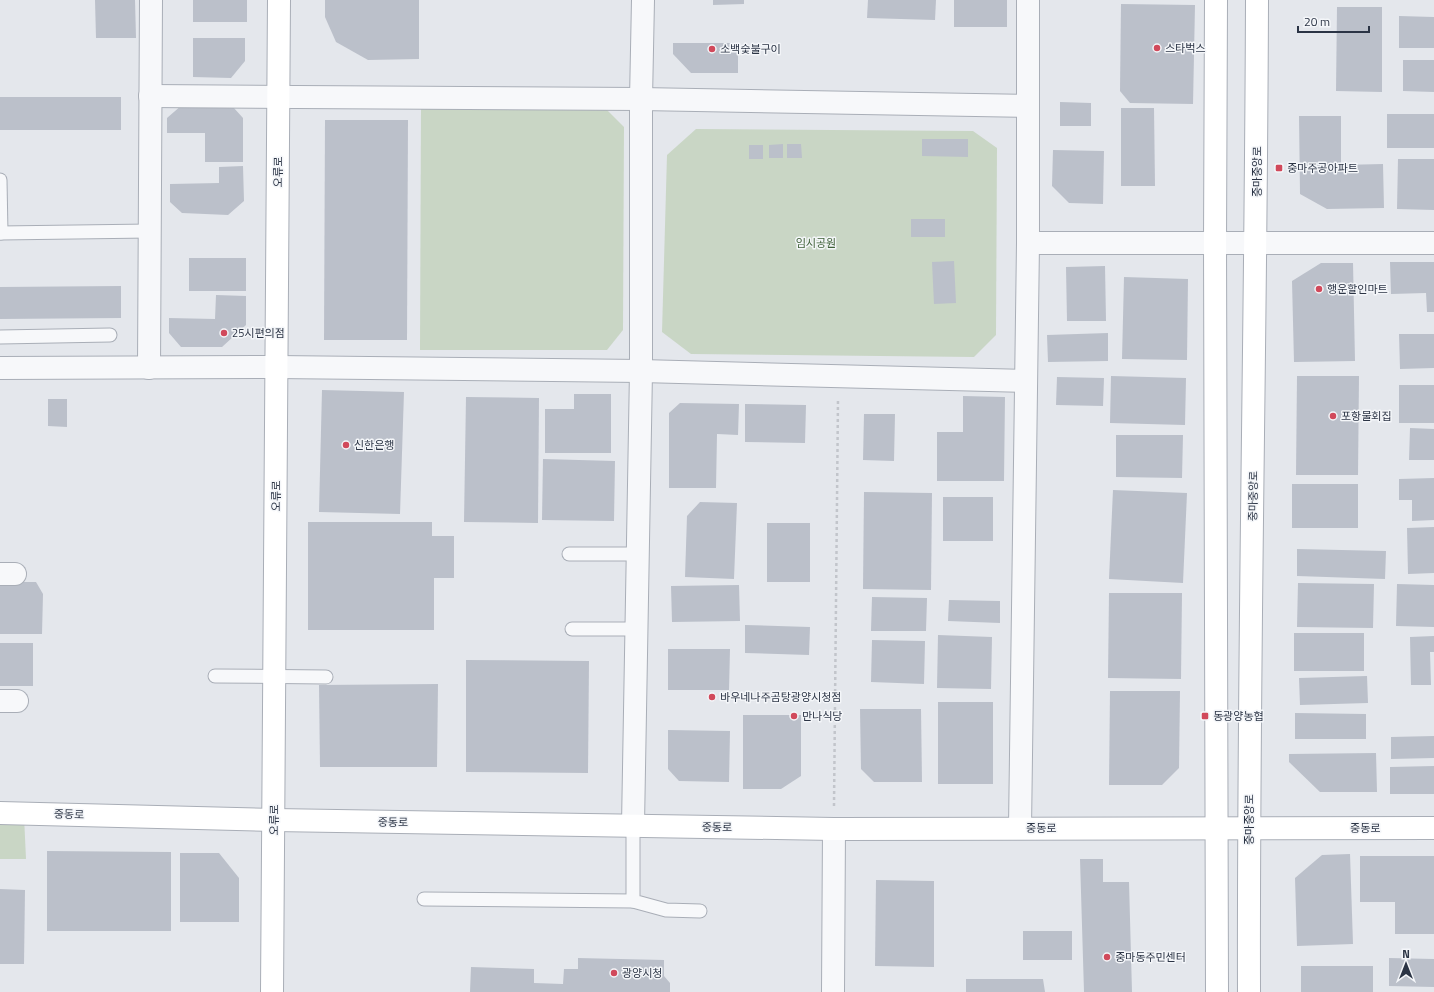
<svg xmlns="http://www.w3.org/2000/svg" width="1434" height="992" font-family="'Titillium Web','Noto Sans KR',sans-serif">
  <rect width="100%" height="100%" fill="#e4e7ec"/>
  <g fill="#c9d6c5">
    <polygon points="421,108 606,109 624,127 623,330 607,350 420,350"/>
    <polygon points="696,129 973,131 997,148 996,335 974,357 691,354 662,332 667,155"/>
    <polygon points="0,816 24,816 26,859 0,859"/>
  </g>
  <g fill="#bbc0ca">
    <polygon points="95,0 135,0 136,38 96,38"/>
    <rect x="193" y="0" width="54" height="22"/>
    <polygon points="325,0 419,0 419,59 368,60 336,42 325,17"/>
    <polygon points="713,0 744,0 744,4 713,5"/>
    <polygon points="868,0 936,0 935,20 867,18"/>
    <rect x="954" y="0" width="53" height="27"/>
    <polygon points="1121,4 1195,5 1193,104 1130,103 1120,91"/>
    <polygon points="1337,7 1382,7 1382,92 1336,91"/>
    <polygon points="1399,16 1434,17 1434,48 1399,48"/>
    <polygon points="193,38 245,38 245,61 231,78 193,77"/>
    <polygon points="673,43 738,43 738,73 691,73 673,54"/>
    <polygon points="1403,60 1434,60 1434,92 1403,91"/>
    <rect x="0" y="97" width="121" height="33"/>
    <polygon points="1060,102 1091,103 1091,126 1060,126"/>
    <polygon points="182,105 233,107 243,118 243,162 205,162 205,133 167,133 167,118"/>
    <polygon points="1121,108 1154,108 1155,186 1121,186"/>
    <rect x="1387" y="114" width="47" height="34"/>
    <polygon points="1299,116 1341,116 1341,165 1383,164 1384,208 1327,209 1300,194"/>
    <polygon points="325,120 408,120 407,340 324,340"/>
    <polygon points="922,139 968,139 968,157 922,156"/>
    <polygon points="783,144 783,158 769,158 769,145"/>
    <polygon points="787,144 801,144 802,158 787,158"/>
    <rect x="749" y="145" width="14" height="14"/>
    <polygon points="1053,150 1104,151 1103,204 1069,203 1052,186"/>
    <polygon points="1398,159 1434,159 1434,210 1397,209"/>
    <polygon points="243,166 244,201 228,215 182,213 170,202 170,184 219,183 219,167"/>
    <rect x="911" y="219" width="34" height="18"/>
    <rect x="189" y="258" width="57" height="33"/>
    <polygon points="954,261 956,303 934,304 932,262"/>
    <polygon points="1390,262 1434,262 1434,312 1427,312 1426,293 1391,294"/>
    <polygon points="1321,263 1353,263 1355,361 1294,362 1292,281"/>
    <polygon points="1105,266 1106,321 1067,321 1066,267"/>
    <polygon points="1124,277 1188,279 1187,360 1122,359"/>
    <polygon points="121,286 121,318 0,319 0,287"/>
    <polygon points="216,295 246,296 246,325 222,347 181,347 169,333 169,318 215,319"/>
    <polygon points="1108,333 1108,361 1048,362 1047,335"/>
    <polygon points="1399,334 1434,334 1434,368 1400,369"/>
    <polygon points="1111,376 1186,378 1185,425 1110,423"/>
    <polygon points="1297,376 1359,376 1358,475 1296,475"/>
    <polygon points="1057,377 1104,378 1103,406 1056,405"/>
    <rect x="1399" y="385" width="35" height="38"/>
    <polygon points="322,390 404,392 400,514 319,512"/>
    <polygon points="574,394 611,394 611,453 545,453 545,409 574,409"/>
    <polygon points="963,396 1005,397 1004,481 937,481 937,432 963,432"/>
    <polygon points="466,397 539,398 538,523 464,522"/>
    <polygon points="48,399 67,399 67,427 48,426"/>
    <polygon points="680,403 739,404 738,435 717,434 716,488 669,488 669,413"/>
    <polygon points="745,404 806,405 805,443 745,442"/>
    <polygon points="864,414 895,414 894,461 863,460"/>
    <polygon points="1410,428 1434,429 1434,460 1409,460"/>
    <polygon points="1116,435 1183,435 1182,478 1116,477"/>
    <polygon points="543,459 615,461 614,521 542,520"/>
    <polygon points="1434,478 1434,520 1412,521 1412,500 1399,500 1399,479"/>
    <rect x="1292" y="484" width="66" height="44"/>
    <polygon points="1113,490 1187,493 1183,583 1109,579"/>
    <polygon points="864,492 932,493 931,590 863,589"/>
    <rect x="943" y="497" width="50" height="44"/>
    <polygon points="700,502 737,503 734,579 685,577 687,516"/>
    <polygon points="308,522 432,522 432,536 454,536 454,578 434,578 434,630 308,630"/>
    <rect x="767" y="523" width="43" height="59"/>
    <polygon points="1434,527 1434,573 1408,574 1407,528"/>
    <polygon points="1297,549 1386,551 1385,579 1297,576"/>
    <polygon points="0,582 36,582 43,594 42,634 0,634"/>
    <polygon points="1298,583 1374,584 1373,628 1297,627"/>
    <polygon points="1397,584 1434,585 1434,627 1396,626"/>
    <polygon points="739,585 740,621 672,622 671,586"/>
    <polygon points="1109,593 1182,593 1181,679 1108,678"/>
    <polygon points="872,597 927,598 926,631 871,631"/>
    <polygon points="949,600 1000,601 1000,623 948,621"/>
    <polygon points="745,625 810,627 809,655 745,653"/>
    <rect x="1294" y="633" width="70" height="38"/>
    <polygon points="938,635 992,637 991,689 937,688"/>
    <polygon points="1434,636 1434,652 1430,652 1431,685 1411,685 1410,637"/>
    <polygon points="872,640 925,641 924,684 871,682"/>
    <rect x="0" y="643" width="33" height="43"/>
    <polygon points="668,649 730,649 729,690 668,690"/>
    <polygon points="466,660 589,661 588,773 466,772"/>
    <polygon points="1367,676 1368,703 1300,705 1299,678"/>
    <polygon points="438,684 437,767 320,767 319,685"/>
    <polygon points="1110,691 1180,691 1179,768 1162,785 1109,785"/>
    <rect x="938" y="702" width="55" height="82"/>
    <polygon points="860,709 921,709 922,782 874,782 861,769"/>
    <polygon points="1295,713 1366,714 1366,739 1295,739"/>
    <polygon points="743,715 801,715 801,776 781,789 743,789"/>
    <polygon points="668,730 730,731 729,782 679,781 668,769"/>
    <polygon points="1434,736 1434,758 1391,759 1391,737"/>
    <polygon points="1376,753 1377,792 1320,792 1289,762 1289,754"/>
    <polygon points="1434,766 1434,794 1390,794 1390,767"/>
    <polygon points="47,851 171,852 171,931 47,931"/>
    <polygon points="180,853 219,853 239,878 239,922 180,922"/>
    <polygon points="1350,854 1353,944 1297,946 1295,878 1322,855"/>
    <polygon points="1360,856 1434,856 1434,934 1395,934 1395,902 1360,902"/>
    <polygon points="1080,859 1103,859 1103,882 1129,882 1132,992 1084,992"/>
    <polygon points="876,880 934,881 934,967 875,966"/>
    <polygon points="0,889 25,890 24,964 0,964"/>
    <rect x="1023" y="931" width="49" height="29"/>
    <polygon points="578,958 664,960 664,976 670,983 670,992 470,992 471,967 534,969 534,983 563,984 564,969 578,969"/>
    <polygon points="1389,958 1434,959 1434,987 1389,986"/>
    <rect x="1301" y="966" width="72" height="26"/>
    <polygon points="966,979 1043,979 1045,992 966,992"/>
  </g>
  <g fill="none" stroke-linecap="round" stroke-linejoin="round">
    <defs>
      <g id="lane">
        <polyline points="0,180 1,233"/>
        <polyline points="0,233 150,231"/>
        <polyline points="0,337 110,335"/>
        <polyline points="569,554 638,554"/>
        <polyline points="572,629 637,629"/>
        <polyline points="215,676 326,677"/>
        <polyline points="633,825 633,901 666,910 700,911"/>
        <polyline points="424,899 633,901"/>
      </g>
      <g id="street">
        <polyline points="150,96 641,99 1028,106"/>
        <polyline points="1028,243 1434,243"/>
        <polyline points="0,368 276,367 641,371 1025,381"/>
        <polyline points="149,368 151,0"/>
        <polyline points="0,574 15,574"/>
        <polyline points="0,701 17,701"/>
        <polyline points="633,825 641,371 641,99 643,0"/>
        <polyline points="1020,828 1028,243 1028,0"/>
        <polyline points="833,992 834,829"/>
      </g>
      <g id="secondary">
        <polyline points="1216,0 1215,243 1217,992"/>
        <polyline points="0,813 274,820 834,829 1434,828"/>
        <polyline points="272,992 279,0"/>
        <path d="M1249,992C1248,661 1256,331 1257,0"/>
      </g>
    </defs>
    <use href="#lane" stroke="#a9aeb7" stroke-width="15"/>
    <use href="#street" stroke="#a9aeb7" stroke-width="24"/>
    <use href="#secondary" stroke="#a9aeb7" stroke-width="24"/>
    <polyline stroke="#c2c5cb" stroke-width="2.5" stroke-dasharray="3 3" stroke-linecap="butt" points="834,806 838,399"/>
    <use href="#lane" stroke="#f7f8fa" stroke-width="13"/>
    <use href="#street" stroke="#f7f8fa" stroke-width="22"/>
    <use href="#secondary" stroke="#fff" stroke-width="22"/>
  </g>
  <g fill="#d1495b" stroke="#f4f6f9" stroke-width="1.5">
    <circle cx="1157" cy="48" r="4"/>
    <circle cx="712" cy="49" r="4"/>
    <rect x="1275" y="164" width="8" height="8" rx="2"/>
    <circle cx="1319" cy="289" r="4"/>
    <circle cx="224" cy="333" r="4"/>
    <circle cx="1333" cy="416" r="4"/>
    <circle cx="346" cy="445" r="4"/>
    <circle cx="712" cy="697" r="4"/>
    <circle cx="794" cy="716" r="4"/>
    <rect x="1201" y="712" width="8" height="8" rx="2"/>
    <circle cx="1107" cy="957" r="4"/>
    <circle cx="614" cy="973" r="4"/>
  </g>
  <g text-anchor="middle" stroke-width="3" stroke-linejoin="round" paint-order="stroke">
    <g font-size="11" fill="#2b3445" stroke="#f4f6f9" text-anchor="start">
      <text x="1165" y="52">스타벅스</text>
      <text x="720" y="53">소백숯불구이</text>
      <text x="1287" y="172">중마주공아파트</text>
      <text x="1327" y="293">행운할인마트</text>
      <text x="232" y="337">25시편의점</text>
      <text x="1341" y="420">포항물회집</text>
      <text x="354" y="449">신한은행</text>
      <text x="720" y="701">바우네나주곰탕광양시청점</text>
      <text x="802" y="720">만나식당</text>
      <text x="1213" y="720">동광양농협</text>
      <text x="1115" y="961">중마동주민센터</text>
      <text x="622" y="977">광양시청</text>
    </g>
    <g font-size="11" fill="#2b3445" stroke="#f4f6f9">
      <text transform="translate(278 172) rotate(-90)" y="4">오류로</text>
      <text transform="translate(1257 172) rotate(-90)" y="4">중마중앙로</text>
      <text transform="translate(276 496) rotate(-90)" y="4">오류로</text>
      <text transform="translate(1253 496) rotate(-89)" y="4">중마중앙로</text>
      <text transform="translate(69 814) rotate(2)" y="4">중동로</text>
      <text transform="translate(274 820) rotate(-90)" y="4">오류로</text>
      <text transform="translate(1249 820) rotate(-90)" y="4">중마중앙로</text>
      <text transform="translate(393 822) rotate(1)" y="4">중동로</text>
      <text transform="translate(717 827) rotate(1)" y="4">중동로</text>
      <text x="1041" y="832">중동로</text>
      <text x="1365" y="832">중동로</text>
    </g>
    <g font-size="11" fill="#3f6138" stroke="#f4f6f9">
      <text x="816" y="247">임시공원</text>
    </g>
  </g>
  <g transform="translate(1406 964)" stroke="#f4f6f9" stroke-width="3" paint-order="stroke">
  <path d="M0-3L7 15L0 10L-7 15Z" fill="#2b3445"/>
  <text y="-6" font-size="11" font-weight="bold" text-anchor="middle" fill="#2b3445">N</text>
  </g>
  <path d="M1298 26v6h71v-6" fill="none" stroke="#2b3445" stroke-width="2"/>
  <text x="1304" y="26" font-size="12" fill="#2b3445" stroke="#f4f6f9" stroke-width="3" paint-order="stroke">20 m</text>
</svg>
